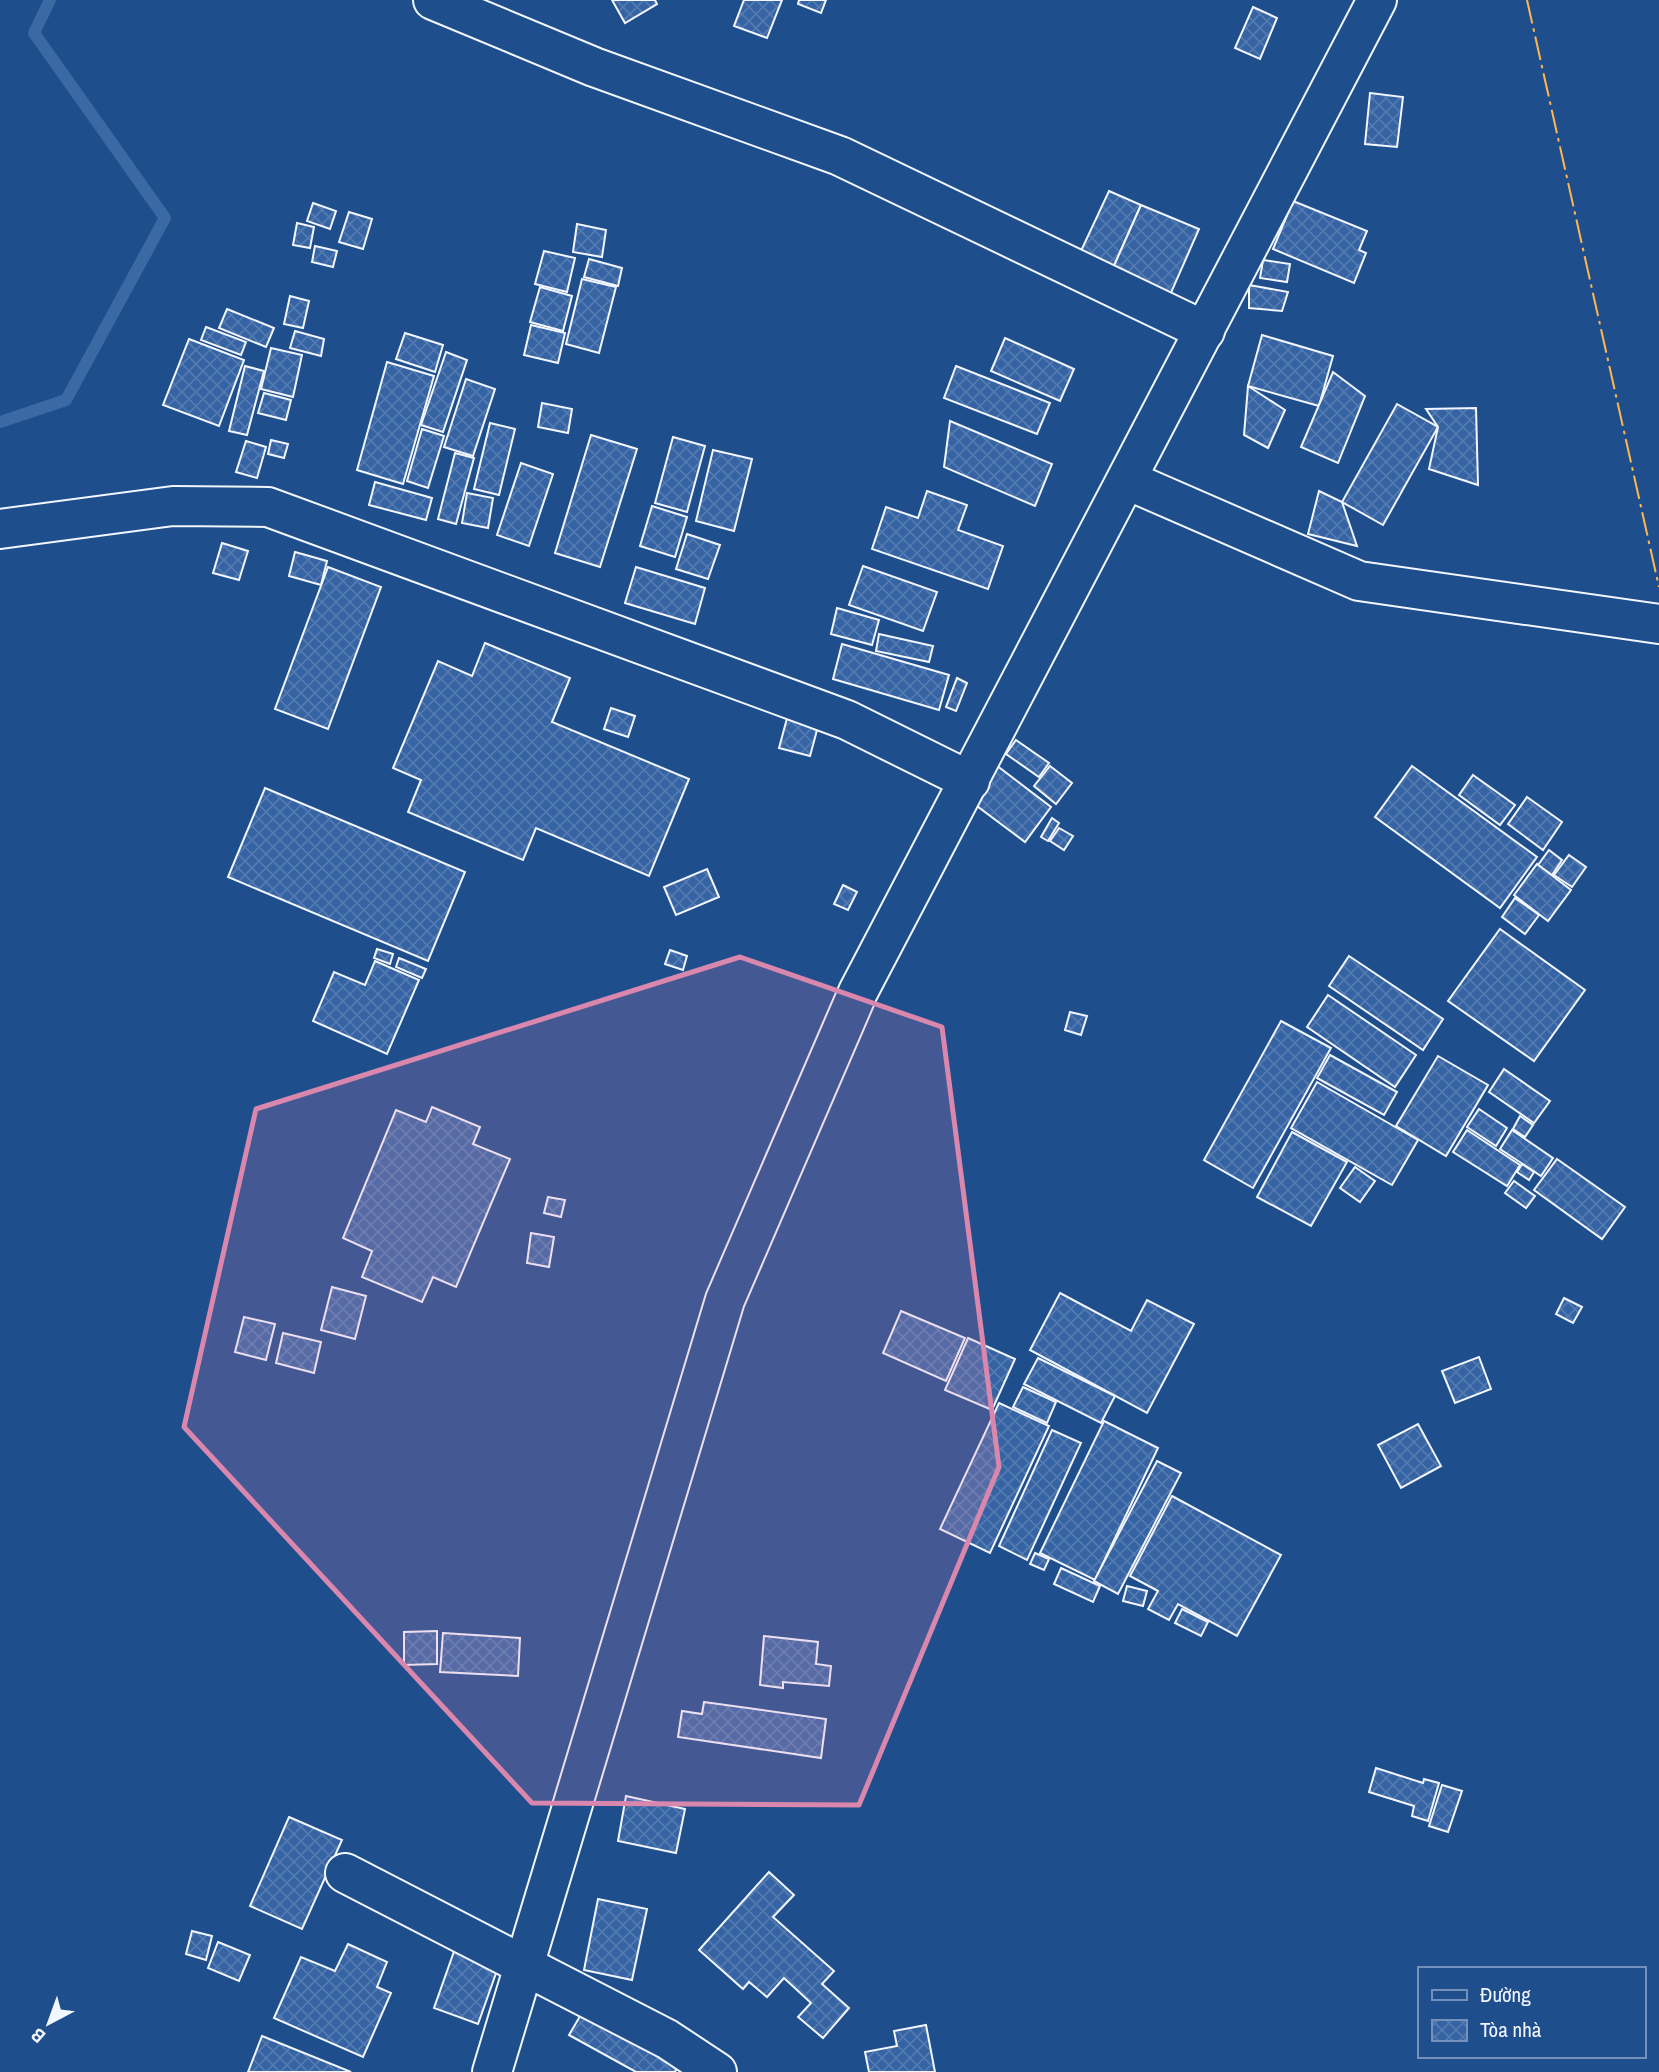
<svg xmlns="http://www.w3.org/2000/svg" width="1659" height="2072" font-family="'Archivo Narrow',sans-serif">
  <defs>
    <pattern id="building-cross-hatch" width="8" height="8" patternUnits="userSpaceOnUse" patternTransform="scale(1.75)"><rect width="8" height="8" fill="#3563a3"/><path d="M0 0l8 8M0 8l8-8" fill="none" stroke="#537ab1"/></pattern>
  </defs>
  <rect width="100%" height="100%" fill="#1f4e8c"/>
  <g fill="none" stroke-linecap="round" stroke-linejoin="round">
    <polyline stroke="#3b69a3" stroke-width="12" points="0,422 66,400 165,218 34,33 50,0"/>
  </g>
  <g fill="url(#building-cross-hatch)" stroke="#f2f6ff" stroke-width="2">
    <polygon points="612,0 655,0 657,4 625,23"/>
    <polygon points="744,0 782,0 767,38 734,26"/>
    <polygon points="799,0 826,0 821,13 798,4"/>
    <polygon points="1253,7 1277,18 1260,59 1235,48"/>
    <polygon points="1370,93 1403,97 1397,147 1365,144"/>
    <polygon points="1109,191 1141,205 1113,268 1080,253"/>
    <polygon points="1293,201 1367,231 1359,250 1366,253 1354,283 1273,249"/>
    <polygon points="313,203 336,211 330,229 307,221"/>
    <polygon points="1141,205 1199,229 1170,295 1113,268"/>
    <polygon points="349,212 372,219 363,249 339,242"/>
    <polygon points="297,223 314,227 310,248 293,245"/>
    <polygon points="577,224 606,230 602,257 573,252"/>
    <polygon points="315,246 337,251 333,267 312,262"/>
    <polygon points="544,251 575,258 567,292 535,284"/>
    <polygon points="589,259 622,268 618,286 584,277"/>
    <polygon points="1263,260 1290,264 1287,282 1260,278"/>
    <polygon points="582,279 616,287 599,353 566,344"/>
    <polygon points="1249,285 1288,292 1282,311 1249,308"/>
    <polygon points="540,287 572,296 563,331 530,322"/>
    <polygon points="290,296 309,301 303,328 284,324"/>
    <polygon points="227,309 274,328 266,347 219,328"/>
    <polygon points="531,325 565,333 558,363 524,355"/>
    <polygon points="206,327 246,342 241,355 201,340"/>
    <polygon points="295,331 324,339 321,356 290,348"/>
    <polygon points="405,333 443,345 435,372 396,359"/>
    <polygon points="1262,335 1333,356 1319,406 1248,386"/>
    <polygon points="1005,338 1074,369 1060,401 991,371"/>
    <polygon points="189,339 244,360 219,426 163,405"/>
    <polygon points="271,348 302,355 293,397 261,389"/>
    <polygon points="446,352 467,360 443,432 421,425"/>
    <polygon points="387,362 434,376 403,484 357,470"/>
    <polygon points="245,366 264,371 247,435 229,431"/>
    <polygon points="956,366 1050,403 1037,434 944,398"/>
    <polygon points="1333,372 1365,396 1338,463 1301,447"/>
    <polygon points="466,379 495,389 473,456 444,447"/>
    <polygon points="1248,386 1285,410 1268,448 1244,435"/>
    <polygon points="264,393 291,400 286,420 258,413"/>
    <polygon points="542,403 572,409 568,433 538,427"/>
    <polygon points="1397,404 1438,427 1383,525 1342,502"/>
    <polygon points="1476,408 1478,485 1429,469 1438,427 1426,409"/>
    <polygon points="950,421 1052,464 1035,506 944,467"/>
    <polygon points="490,423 515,429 499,495 474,489"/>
    <polygon points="422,429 444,436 428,488 407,481"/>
    <polygon points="591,435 637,449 600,567 555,553"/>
    <polygon points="673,437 705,446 687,512 655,503"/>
    <polygon points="271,440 288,444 284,458 268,454"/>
    <polygon points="246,441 266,447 257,478 236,472"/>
    <polygon points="713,450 752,459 734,531 696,521"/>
    <polygon points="455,453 474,458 456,524 438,519"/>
    <polygon points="521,463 553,474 529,546 497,535"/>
    <polygon points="375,482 432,498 426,520 369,505"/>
    <polygon points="927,491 967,505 958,530 1003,546 988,589 872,549 886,507 918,518"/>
    <polygon points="1319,491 1342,502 1357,546 1308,534"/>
    <polygon points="467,493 493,498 488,528 462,523"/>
    <polygon points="652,506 687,517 675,557 640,546"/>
    <polygon points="687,534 720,545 708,579 676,569"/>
    <polygon points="222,543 248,551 239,580 213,573"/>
    <polygon points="295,552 327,561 321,585 289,576"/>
    <polygon points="863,566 937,592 923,631 849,605"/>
    <polygon points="328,567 381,587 328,729 275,709"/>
    <polygon points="636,567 705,588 695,624 625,603"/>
    <polygon points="837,608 879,620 872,645 831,634"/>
    <polygon points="879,634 933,646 929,662 876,651"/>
    <polygon points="485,643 570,678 552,722 689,779 649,876 536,828 523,860 408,812 421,780 393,768 438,661 472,676"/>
    <polygon points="842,644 949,675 939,710 833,679"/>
    <polygon points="957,678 967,683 956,711 946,707"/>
    <polygon points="611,708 635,716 628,737 604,729"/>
    <polygon points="789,711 820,719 810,756 779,748"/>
    <polygon points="1016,740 1049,763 1039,777 1006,754"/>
    <polygon points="996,765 1051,807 1025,842 969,800"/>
    <polygon points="1050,766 1072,783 1056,804 1034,786"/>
    <polygon points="1412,766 1537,857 1500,908 1375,817"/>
    <polygon points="1473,775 1515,805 1500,825 1459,795"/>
    <polygon points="265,788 465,872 428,961 228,877"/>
    <polygon points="1527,797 1562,822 1543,850 1508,824"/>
    <polygon points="1052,818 1059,823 1048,841 1041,837"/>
    <polygon points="1059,828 1073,836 1064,850 1050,841"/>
    <polygon points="1549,850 1562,860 1552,875 1538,865"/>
    <polygon points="1569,855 1586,867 1572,887 1554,875"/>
    <polygon points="1537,864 1571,890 1548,921 1514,895"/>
    <polygon points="707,869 719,897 676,915 664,887"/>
    <polygon points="843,885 857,892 848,910 834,904"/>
    <polygon points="1515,898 1539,915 1525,934 1502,917"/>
    <polygon points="1500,929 1585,990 1534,1061 1448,1001"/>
    <polygon points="377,949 393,954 390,964 374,958"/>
    <polygon points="670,950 687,956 683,970 665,964"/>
    <polygon points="1349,956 1443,1019 1423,1050 1329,986"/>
    <polygon points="399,958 426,969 422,978 396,967"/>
    <polygon points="375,961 419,980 387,1054 313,1021 334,972 365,985"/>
    <polygon points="1328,995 1416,1055 1395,1087 1307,1027"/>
    <polygon points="1070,1012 1087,1016 1081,1035 1065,1030"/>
    <polygon points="1281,1021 1331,1048 1253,1188 1204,1160"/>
    <polygon points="1330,1055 1397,1092 1384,1115 1317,1078"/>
    <polygon points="1438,1056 1488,1085 1446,1156 1396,1126"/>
    <polygon points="1504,1069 1550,1101 1534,1123 1489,1092"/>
    <polygon points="1317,1082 1418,1140 1392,1185 1291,1128"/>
    <polygon points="432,1107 480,1127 473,1144 510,1159 456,1287 433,1277 422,1302 362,1277 372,1251 343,1238 396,1110 426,1122"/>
    <polygon points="1479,1109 1507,1128 1496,1146 1467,1127"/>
    <polygon points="1520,1116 1533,1125 1525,1137 1513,1129"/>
    <polygon points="1467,1130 1520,1165 1507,1186 1453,1152"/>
    <polygon points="1512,1130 1553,1158 1541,1176 1500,1149"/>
    <polygon points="1292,1132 1347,1162 1311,1226 1257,1197"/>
    <polygon points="1557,1159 1625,1207 1602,1239 1534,1190"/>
    <polygon points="1522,1164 1534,1172 1529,1180 1517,1172"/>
    <polygon points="1355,1167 1375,1181 1360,1202 1340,1188"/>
    <polygon points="1514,1181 1535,1196 1526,1208 1505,1193"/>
    <polygon points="548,1197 565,1200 561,1217 544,1213"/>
    <polygon points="531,1233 554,1237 549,1267 527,1263"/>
    <polygon points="332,1287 366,1296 355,1339 321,1330"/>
    <polygon points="1060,1293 1131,1331 1147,1300 1194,1324 1147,1413 1030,1350"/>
    <polygon points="1564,1298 1582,1307 1573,1323 1556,1314"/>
    <polygon points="901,1311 965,1338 946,1381 883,1353"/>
    <polygon points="244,1317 275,1324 266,1360 235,1352"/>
    <polygon points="283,1333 321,1342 314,1373 276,1363"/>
    <polygon points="968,1338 1015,1359 992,1410 945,1390"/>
    <polygon points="1479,1357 1491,1389 1455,1403 1442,1371"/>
    <polygon points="1038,1358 1115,1396 1101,1423 1024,1384"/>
    <polygon points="1023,1387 1056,1402 1047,1423 1013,1407"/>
    <polygon points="999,1403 1049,1426 990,1553 940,1529"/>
    <polygon points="1104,1421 1158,1448 1095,1580 1040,1553"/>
    <polygon points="1418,1424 1441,1466 1401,1488 1378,1445"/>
    <polygon points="1052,1430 1081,1443 1027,1560 999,1546"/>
    <polygon points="1157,1461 1181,1473 1118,1594 1094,1581"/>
    <polygon points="1172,1496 1281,1555 1237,1636 1178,1604 1169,1620 1148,1609 1158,1591 1130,1576"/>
    <polygon points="1035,1553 1049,1559 1044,1570 1030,1564"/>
    <polygon points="1061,1568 1100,1586 1093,1602 1054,1584"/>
    <polygon points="1127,1586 1147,1591 1143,1606 1123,1601"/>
    <polygon points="1182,1609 1208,1622 1201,1636 1175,1623"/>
    <polygon points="437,1631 437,1664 404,1665 404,1632"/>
    <polygon points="443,1633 520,1638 518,1676 440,1672"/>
    <polygon points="764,1636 818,1642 816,1664 831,1666 829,1686 783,1682 783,1688 760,1685"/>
    <polygon points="704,1702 826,1719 821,1758 678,1737 682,1711 702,1714"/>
    <polygon points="1376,1768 1423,1783 1424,1779 1439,1783 1428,1821 1412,1816 1414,1806 1369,1792"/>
    <polygon points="1442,1785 1462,1791 1448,1832 1429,1826"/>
    <polygon points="626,1796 685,1809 676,1853 618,1841"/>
    <polygon points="289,1817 342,1840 302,1929 250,1906"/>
    <polygon points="769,1872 794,1895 773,1917 834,1971 822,1984 849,2008 823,2038 798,2017 811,2003 784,1978 767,1997 749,1982 743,1989 699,1950"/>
    <polygon points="598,1899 647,1909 632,1980 584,1970"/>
    <polygon points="192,1931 212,1936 206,1960 186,1954"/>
    <polygon points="218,1942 250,1955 239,1981 208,1968"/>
    <polygon points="457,1943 501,1959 478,2024 434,2008"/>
    <polygon points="348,1944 387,1962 377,1987 391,1993 363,2057 274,2018 301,1957 335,1971"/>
    <polygon points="583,2011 679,2064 675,2072 636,2072 569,2035"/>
    <polygon points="926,2025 935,2072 869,2072 865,2052 897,2046 894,2031"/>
    <polygon points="262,2036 351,2072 248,2072"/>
  </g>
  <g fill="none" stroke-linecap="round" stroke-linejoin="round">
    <defs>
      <g id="minor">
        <polyline points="433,0 594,67 840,156 1205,331"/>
        <polyline points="1127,480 1359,581 1659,624"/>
        <polyline points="0,529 173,506 268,507 847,720 970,781"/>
        <polyline points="345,1873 667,2039 717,2072"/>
        <polyline points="492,2072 725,1300 858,992 1377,0"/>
      </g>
    </defs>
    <use href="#minor" stroke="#f2f6ff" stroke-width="42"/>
    <use href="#minor" stroke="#1f4e8c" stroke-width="38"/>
    <polyline stroke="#ffb74d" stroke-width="2" stroke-dasharray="24 5 3.5 5" stroke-linecap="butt" points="1527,0 1659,587"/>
  </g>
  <path fill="#da87ad" fill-opacity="0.2" stroke="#da87ad" stroke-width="5" stroke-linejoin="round" d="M740,957L942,1027L999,1467L859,1805L532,1803L184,1427L256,1109Z"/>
  <rect x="1418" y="1967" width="228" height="91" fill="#1f4e8c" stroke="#7391ba" stroke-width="2"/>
  <rect x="1432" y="1990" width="35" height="10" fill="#1f4e8c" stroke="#7391ba" stroke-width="2"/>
  <text x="1480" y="2002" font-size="21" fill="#f2f6ff">Đường</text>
  <rect x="1432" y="2020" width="35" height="21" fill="url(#building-cross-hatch)" stroke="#7391ba" stroke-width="2"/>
  <text x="1480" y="2037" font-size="21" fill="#f2f6ff">Tòa nhà</text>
  <g transform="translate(49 2023) rotate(221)" stroke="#1f4e8c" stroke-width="5" paint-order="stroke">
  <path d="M0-5L12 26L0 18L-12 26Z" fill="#f2f6ff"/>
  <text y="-10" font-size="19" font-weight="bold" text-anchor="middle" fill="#f2f6ff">B</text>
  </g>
</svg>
